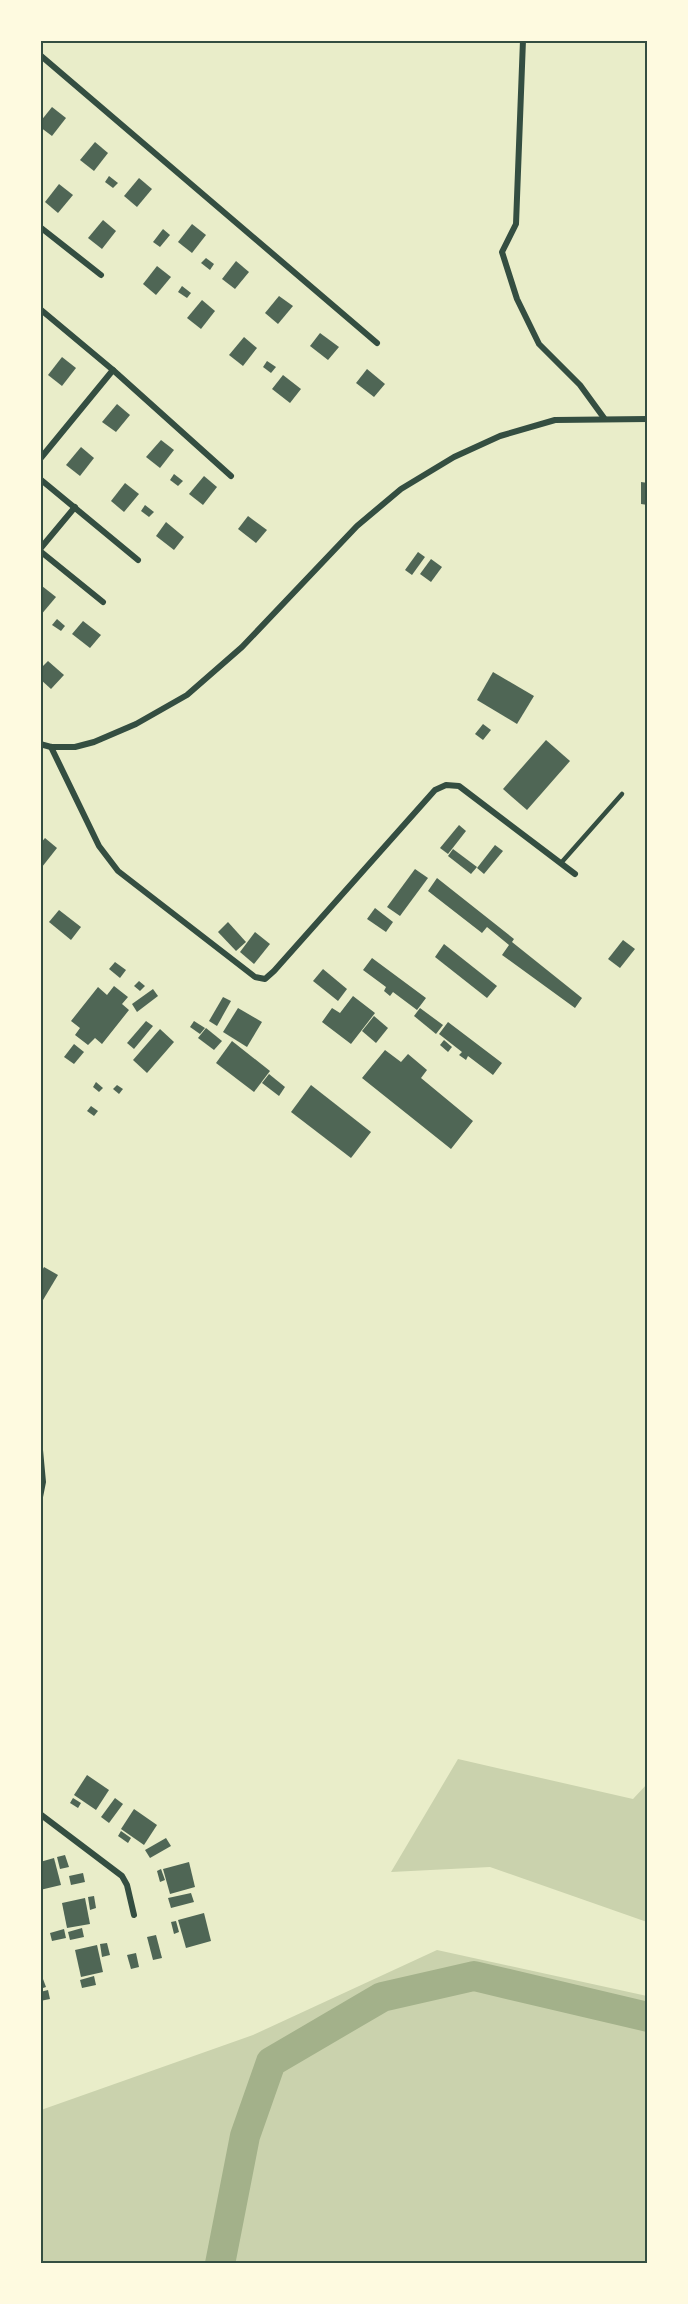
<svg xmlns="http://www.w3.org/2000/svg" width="688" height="2304" font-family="Ubuntu,sans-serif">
  <rect width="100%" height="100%" fill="#e9edc9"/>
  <g fill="#cad2ad">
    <polygon points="458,1759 633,1799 647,1784 647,1922 490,1867 391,1872"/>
    <polygon points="437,1950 647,1996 647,2263 41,2263 41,2110 253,2035"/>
  </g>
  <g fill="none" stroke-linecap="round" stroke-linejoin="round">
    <polyline stroke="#a3b18a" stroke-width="30" points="220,2264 245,2136 271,2062 382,1997 474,1976 648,2017"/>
  </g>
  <g fill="#4f6655">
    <polygon points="52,107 66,118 52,136 40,127 40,122"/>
    <polygon points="95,142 108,153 94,171 80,160"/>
    <polygon points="109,176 118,183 113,188 105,182"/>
    <polygon points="139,178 152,189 137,207 124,196"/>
    <polygon points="59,184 73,195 58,213 45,202"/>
    <polygon points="103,220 116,231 102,249 88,238"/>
    <polygon points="192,224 206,235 192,253 178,242"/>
    <polygon points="163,229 170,235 160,247 153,242"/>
    <polygon points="206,258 214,264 210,270 201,263"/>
    <polygon points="236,261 249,272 235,289 222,279"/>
    <polygon points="157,266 171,277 156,295 143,284"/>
    <polygon points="182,286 191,293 187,298 178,292"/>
    <polygon points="279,296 293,306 278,324 265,313"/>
    <polygon points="202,300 215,311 201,329 187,318"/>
    <polygon points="320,333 339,347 328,360 310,346"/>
    <polygon points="244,337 257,348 243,366 229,355"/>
    <polygon points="62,357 76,368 62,386 48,375"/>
    <polygon points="267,361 276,367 271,373 263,367"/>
    <polygon points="367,369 385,384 374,397 356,383"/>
    <polygon points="283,375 301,389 290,403 272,389"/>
    <polygon points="117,404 130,415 116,432 102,422"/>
    <polygon points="161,440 174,450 160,468 146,457"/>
    <polygon points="81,447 94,458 80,476 66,465"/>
    <polygon points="174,474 183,481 178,486 170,480"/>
    <polygon points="204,476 217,487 203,505 189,494"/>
    <polygon points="641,482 648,483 648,505 641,504"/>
    <polygon points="125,483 139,494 124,512 111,501"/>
    <polygon points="145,505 154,512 149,517 141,511"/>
    <polygon points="248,516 267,530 256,543 238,529"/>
    <polygon points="166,522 184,537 174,550 156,536"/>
    <polygon points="418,552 425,557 412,575 405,570"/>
    <polygon points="431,559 442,567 431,582 420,574"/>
    <polygon points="42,586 56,597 40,616 40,588"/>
    <polygon points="57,619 65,626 61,631 52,625"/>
    <polygon points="83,621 101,635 90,648 72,634"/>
    <polygon points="48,661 64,675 51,689 40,679 40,669"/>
    <polygon points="493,672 534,696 517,724 477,700"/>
    <polygon points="483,724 491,730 483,740 475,734"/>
    <polygon points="546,740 570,761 527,810 503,789"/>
    <polygon points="459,825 466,831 448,854 440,848"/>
    <polygon points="45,838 57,848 42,867 40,844"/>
    <polygon points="495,845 503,851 484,874 477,868"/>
    <polygon points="453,849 477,867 471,874 448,856"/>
    <polygon points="415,869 428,878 400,916 387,907"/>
    <polygon points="437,878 514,939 512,942 582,998 575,1008 502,955 509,945 487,927 482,933 428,891"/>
    <polygon points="375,908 393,922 386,932 367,919"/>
    <polygon points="59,910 81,927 71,940 49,922"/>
    <polygon points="228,922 246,942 236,951 218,932"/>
    <polygon points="255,932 270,944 254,964 240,952"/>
    <polygon points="623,940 635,949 620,968 608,959"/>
    <polygon points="444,944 497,986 487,998 435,957"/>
    <polygon points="372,958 426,998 417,1010 393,992 390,996 384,991 386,987 363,970"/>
    <polygon points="115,962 126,970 120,978 109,969"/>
    <polygon points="323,969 347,989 338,1001 313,981"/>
    <polygon points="139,981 145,986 140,991 134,986"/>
    <polygon points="114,986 128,997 122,1004 129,1010 102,1044 95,1038 88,1045 75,1035 80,1028 71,1021 98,987 107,995"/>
    <polygon points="153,989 158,996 137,1012 132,1004"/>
    <polygon points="353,996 375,1013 351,1044 322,1022 332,1008 340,1013"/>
    <polygon points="223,997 231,1001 217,1026 209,1021"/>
    <polygon points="238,1008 262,1022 247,1047 223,1032"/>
    <polygon points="420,1008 443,1025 436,1034 414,1016"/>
    <polygon points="374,1016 388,1028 376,1043 362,1031"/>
    <polygon points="146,1021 153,1026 134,1049 127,1043"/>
    <polygon points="194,1021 205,1028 200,1034 190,1027"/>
    <polygon points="448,1022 502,1063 493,1075 468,1056 466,1060 459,1055 462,1052 439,1034"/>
    <polygon points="206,1028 222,1041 214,1050 198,1038"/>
    <polygon points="160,1029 174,1042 147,1073 133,1060"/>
    <polygon points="444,1040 452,1047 448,1052 440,1045"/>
    <polygon points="232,1041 270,1071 254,1092 216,1063"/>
    <polygon points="74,1044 84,1052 74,1064 64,1057"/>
    <polygon points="385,1050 401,1062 408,1054 427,1070 421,1078 473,1121 451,1149 362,1078"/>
    <polygon points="269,1074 285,1087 279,1096 262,1083"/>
    <polygon points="96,1082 103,1088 99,1092 93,1087"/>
    <polygon points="117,1085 123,1089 119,1094 113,1089"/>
    <polygon points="311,1085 371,1132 351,1158 291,1112"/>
    <polygon points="91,1106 98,1111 94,1116 87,1111"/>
    <polygon points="44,1267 58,1275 40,1305 40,1274"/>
    <polygon points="87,1775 109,1790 96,1810 74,1795"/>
    <polygon points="73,1798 81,1803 78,1808 70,1803"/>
    <polygon points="115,1798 123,1804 109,1823 101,1817"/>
    <polygon points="134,1809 157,1825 144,1845 121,1829"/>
    <polygon points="121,1831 131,1838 128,1843 118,1836"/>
    <polygon points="166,1838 171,1846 150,1858 145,1850"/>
    <polygon points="65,1855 69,1867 60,1869 57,1857"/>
    <polygon points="54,1858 61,1885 40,1890 40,1862"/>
    <polygon points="189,1862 195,1887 170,1894 163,1869"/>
    <polygon points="161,1869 165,1880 160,1882 157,1871"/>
    <polygon points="83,1873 85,1882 71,1885 69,1876"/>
    <polygon points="191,1893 194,1902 171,1908 168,1898"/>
    <polygon points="94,1896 96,1908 90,1910 88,1897"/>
    <polygon points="85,1898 90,1924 67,1928 62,1903"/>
    <polygon points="204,1913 211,1941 186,1948 178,1920"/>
    <polygon points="176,1921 179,1932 174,1934 171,1922"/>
    <polygon points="82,1928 84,1937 70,1940 68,1932"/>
    <polygon points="64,1929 66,1938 52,1941 50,1933"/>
    <polygon points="156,1935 162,1958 153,1960 147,1937"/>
    <polygon points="107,1943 110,1955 102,1957 100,1944"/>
    <polygon points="97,1945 103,1972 81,1977 75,1950"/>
    <polygon points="136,1953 139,1967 131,1969 127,1955"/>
    <polygon points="40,1971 46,1987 40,1989"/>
    <polygon points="94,1976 96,1985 82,1988 80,1980"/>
    <polygon points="48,1990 50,1999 40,2001 40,1992"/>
  </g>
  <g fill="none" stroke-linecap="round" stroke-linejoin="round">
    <polyline stroke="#344e41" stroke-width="4.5" points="561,863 622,794"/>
    <g stroke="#344e41" stroke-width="6">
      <polyline points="523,40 516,224 502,252 517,299 539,344 580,385 604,418"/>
      <polyline points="40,55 377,343"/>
      <polyline points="40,227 101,275"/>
      <polyline points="40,309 113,370 231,476"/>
      <polyline points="40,459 113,370"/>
      <polyline points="40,479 138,560"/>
      <polyline points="40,549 75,507"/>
      <polyline points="40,551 103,602"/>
      <polyline points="40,744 51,747 75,747 94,742 136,724 187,695 242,647 357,526 401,489 454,457 500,436 555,420 648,419"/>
      <polyline points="51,747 99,846 118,871 255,977 265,979 274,971 435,790 446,785 459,786 575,874"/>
      <polyline points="40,1450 43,1482 40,1497"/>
      <polyline points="40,1814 122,1876 127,1885 134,1915"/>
    </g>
  </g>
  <rect width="688" height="2304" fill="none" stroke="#fefae0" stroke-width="84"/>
  <rect x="42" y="42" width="604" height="2220" fill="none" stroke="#344e41" stroke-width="2"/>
</svg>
